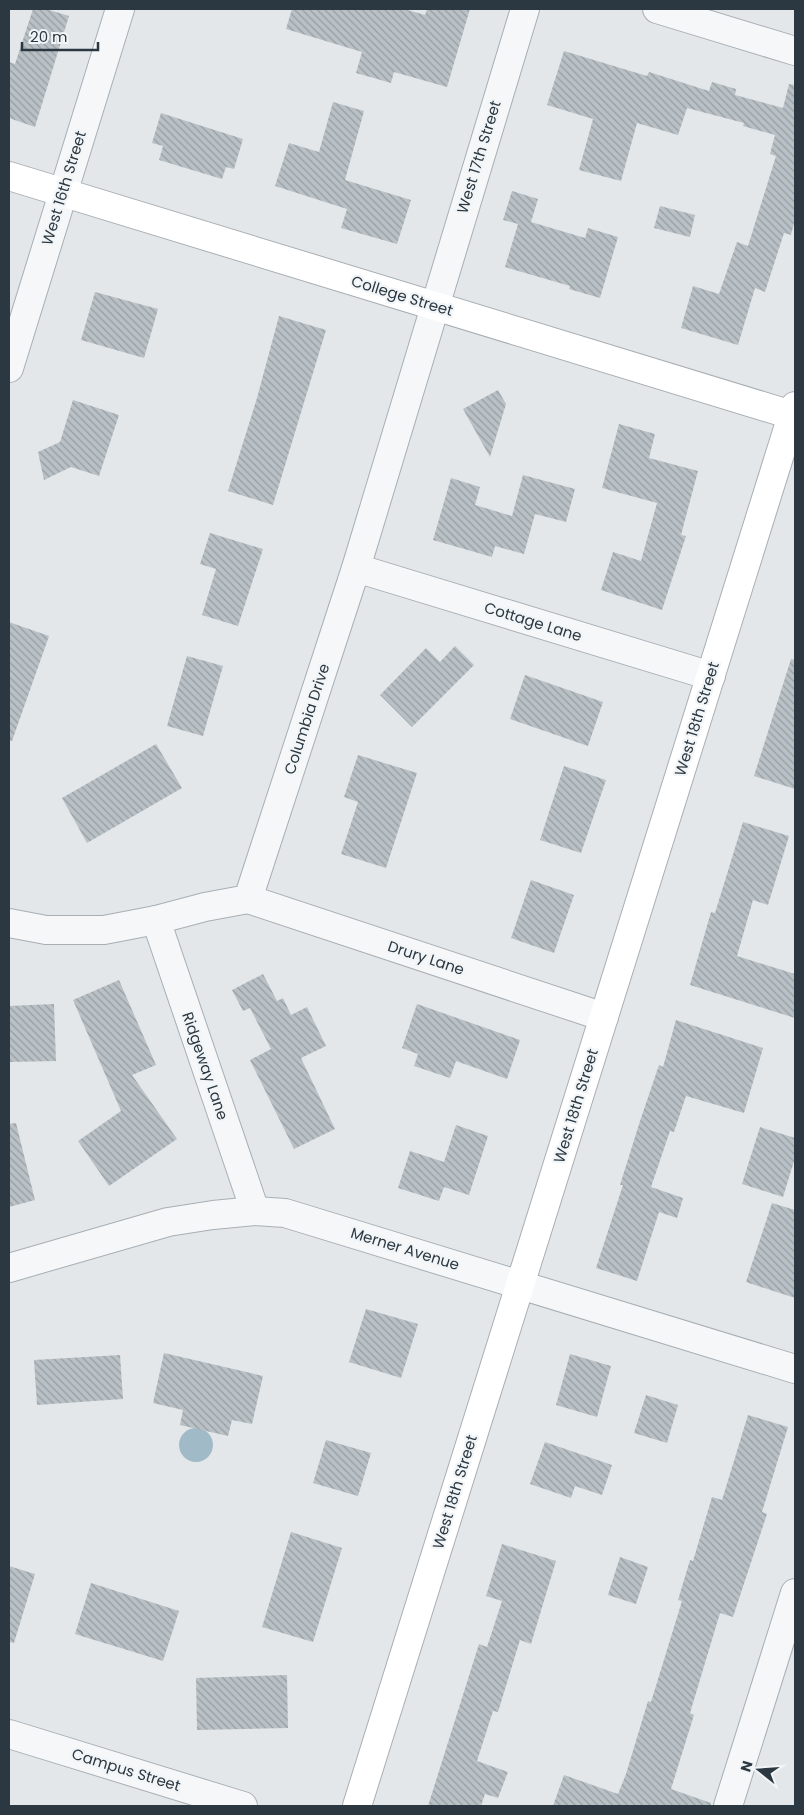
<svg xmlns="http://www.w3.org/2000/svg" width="804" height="1815" font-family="Poppins,sans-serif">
  <defs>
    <pattern id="building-back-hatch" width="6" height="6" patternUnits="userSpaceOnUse" patternTransform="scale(1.25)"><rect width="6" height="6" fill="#bac1c6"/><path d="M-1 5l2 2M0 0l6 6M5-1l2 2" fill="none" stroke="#979ea2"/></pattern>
  </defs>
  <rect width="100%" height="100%" fill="#e3e7ea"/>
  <circle fill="#a0bbc7" cx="196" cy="1445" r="17"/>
  <g fill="url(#building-back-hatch)">
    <polygon points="33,9 46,9 69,16 35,127 9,118 9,62 15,64"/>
    <polygon points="292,9 404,9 425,15 427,9 470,9 447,87 394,72 391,83 356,73 362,52 286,29"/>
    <polygon points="564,51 647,76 649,72 709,91 712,82 736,89 735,95 783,108 789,84 795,85 795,219 791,235 784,233 765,292 755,288 738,345 681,328 693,286 719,294 737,242 748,246 776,156 770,154 775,135 743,126 744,123 687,108 678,135 637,123 621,181 579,170 593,119 547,105"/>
    <polygon points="333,102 364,111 345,180 411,200 397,244 341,228 347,209 275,186 289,143 319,152"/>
    <polygon points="161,113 243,139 234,169 226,167 222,179 159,160 163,146 152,143"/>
    <polygon points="512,191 538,199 531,222 585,238 588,228 618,237 600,298 569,289 570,286 505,267 518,224 503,220"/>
    <polygon points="660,206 695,215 690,237 654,228"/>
    <polygon points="95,292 158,309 144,358 81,340"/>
    <polygon points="279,316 326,330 273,505 228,491 257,398"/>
    <polygon points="498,390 506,404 490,457 463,409"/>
    <polygon points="73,400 119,415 99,476 71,467 44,480 38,452 60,442"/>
    <polygon points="619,424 655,434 649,458 698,471 681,535 686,536 662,610 601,590 613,552 641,561 657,503 602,488"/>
    <polygon points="523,475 575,489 566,522 535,514 524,554 495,546 492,557 433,540 451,478 480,487 475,505 512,516"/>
    <polygon points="210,533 263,549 238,626 202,615 216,569 200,564"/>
    <polygon points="9,622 49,636 12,741 9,741"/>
    <polygon points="455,646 474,665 412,727 380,695 426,648 440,662"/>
    <polygon points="187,656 223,666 203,736 167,726"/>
    <polygon points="791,659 795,660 795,789 754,776"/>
    <polygon points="525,675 603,702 588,746 510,719"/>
    <polygon points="156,744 182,788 87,843 62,798"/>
    <polygon points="358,755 417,773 386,868 341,854 358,802 344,797"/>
    <polygon points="564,766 606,780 581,853 540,840"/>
    <polygon points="743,822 789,836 768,905 753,900 737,956 795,974 795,1018 690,985 711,912 715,913"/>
    <polygon points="531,880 574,895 554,953 511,938"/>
    <polygon points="263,974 277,1001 283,998 291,1015 307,1007 326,1046 301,1058 335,1129 294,1149 250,1060 271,1049 250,1008 243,1011 232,990"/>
    <polygon points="119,980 156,1065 132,1075 177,1139 109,1186 78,1141 121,1111 73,1000"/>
    <polygon points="54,1004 56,1061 9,1062 9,1006"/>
    <polygon points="417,1004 520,1040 507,1079 456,1061 450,1078 414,1066 418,1054 402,1048"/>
    <polygon points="676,1020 763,1048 744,1113 686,1096 674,1132 670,1131 651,1187 683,1198 677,1218 659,1212 637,1281 596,1268 623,1185 620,1185 640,1121 659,1065 663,1067"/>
    <polygon points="16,1123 35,1200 9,1207 9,1124"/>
    <polygon points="456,1125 488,1136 469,1195 444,1187 439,1201 398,1188 410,1151 444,1162"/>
    <polygon points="760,1127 795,1138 795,1158 783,1197 742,1184"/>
    <polygon points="772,1203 795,1210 795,1298 746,1282"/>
    <polygon points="366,1309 418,1324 401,1378 349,1362"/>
    <polygon points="164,1353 263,1376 252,1424 232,1420 228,1436 180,1425 183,1410 153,1403"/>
    <polygon points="570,1354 611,1366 597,1417 556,1405"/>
    <polygon points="120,1355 123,1399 37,1405 34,1360"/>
    <polygon points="646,1395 678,1405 667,1443 634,1433"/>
    <polygon points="748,1415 788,1427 762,1512 767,1514 733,1617 720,1613 690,1713 694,1715 671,1789 711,1803 711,1806 553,1806 564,1775 618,1794 626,1774 648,1701 651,1702 682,1601 678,1600 690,1560 693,1561 712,1497 722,1500"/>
    <polygon points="326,1440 371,1453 358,1496 313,1483"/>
    <polygon points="545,1442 612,1465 602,1495 575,1486 571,1498 530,1484"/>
    <polygon points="291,1532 342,1548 313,1642 262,1627"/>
    <polygon points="502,1544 556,1561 531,1644 520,1640 498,1712 493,1711 477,1761 508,1772 498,1798 485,1794 481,1806 428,1806 479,1644 487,1647 502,1601 486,1596"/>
    <polygon points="620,1557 648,1567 636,1604 608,1595"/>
    <polygon points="9,1566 35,1574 14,1643 9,1642"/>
    <polygon points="91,1583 179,1611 163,1661 75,1634"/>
    <polygon points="287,1675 288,1728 197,1730 196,1678"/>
  </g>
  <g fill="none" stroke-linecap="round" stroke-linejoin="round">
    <defs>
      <g id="street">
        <polyline points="657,9 795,51"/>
        <polyline points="9,368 120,9"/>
        <polyline points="356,568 711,676"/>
        <polyline points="248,899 604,1017"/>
        <polyline points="156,920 255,1211"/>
        <polyline points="9,923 46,930 104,930 156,920 205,907 248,899 356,568 525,9"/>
        <polyline points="9,1268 168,1222 213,1215 255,1211 285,1213 795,1369"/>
        <polyline points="9,1734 243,1806"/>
        <polyline points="728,1806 795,1593"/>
      </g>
      <g id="secondary">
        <polyline points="9,176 795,416"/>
        <polyline points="357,1806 795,406"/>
      </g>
    </defs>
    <use href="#street" stroke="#a8afb4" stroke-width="30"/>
    <use href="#secondary" stroke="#a8afb4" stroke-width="30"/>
    <use href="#street" stroke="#f5f7f8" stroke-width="28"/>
    <use href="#secondary" stroke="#fff" stroke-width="28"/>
  </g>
  <g text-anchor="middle" stroke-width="4.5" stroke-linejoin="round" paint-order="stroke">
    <g font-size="15" fill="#2c3841" stroke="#f2f5f7">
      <text transform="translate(479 157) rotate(-73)" y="5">West 17th Street</text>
      <text transform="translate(64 188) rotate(-73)" y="5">West 16th Street</text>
      <text transform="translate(402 296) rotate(17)" y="5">College Street</text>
      <text transform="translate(533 622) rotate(17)" y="5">Cottage Lane</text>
      <text transform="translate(307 719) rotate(-72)" y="5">Columbia Drive</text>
      <text transform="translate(697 719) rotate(-73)" y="5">West 18th Street</text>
      <text transform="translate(426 958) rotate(18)" y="5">Drury Lane</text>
      <text transform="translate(205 1066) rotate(71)" y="5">Ridgeway Lane</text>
      <text transform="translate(576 1106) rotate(-73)" y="5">West 18th Street</text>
      <text transform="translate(405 1249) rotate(17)" y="5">Merner Avenue</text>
      <text transform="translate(455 1492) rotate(-73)" y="5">West 18th Street</text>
      <text transform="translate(126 1770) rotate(17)" y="5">Campus Street</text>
    </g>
  </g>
  <rect width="804" height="1815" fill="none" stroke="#2c3841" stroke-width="20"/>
  <g transform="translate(759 1770) rotate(287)" stroke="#f2f5f7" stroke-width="4" paint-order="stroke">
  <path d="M0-4L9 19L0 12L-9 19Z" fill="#2c3841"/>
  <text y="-8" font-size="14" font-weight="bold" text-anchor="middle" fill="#2c3841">N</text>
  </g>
  <path d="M22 42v8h76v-8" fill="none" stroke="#2c3841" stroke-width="2.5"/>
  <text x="30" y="42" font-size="15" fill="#2c3841" stroke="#f2f5f7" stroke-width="4" paint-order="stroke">20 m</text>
</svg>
